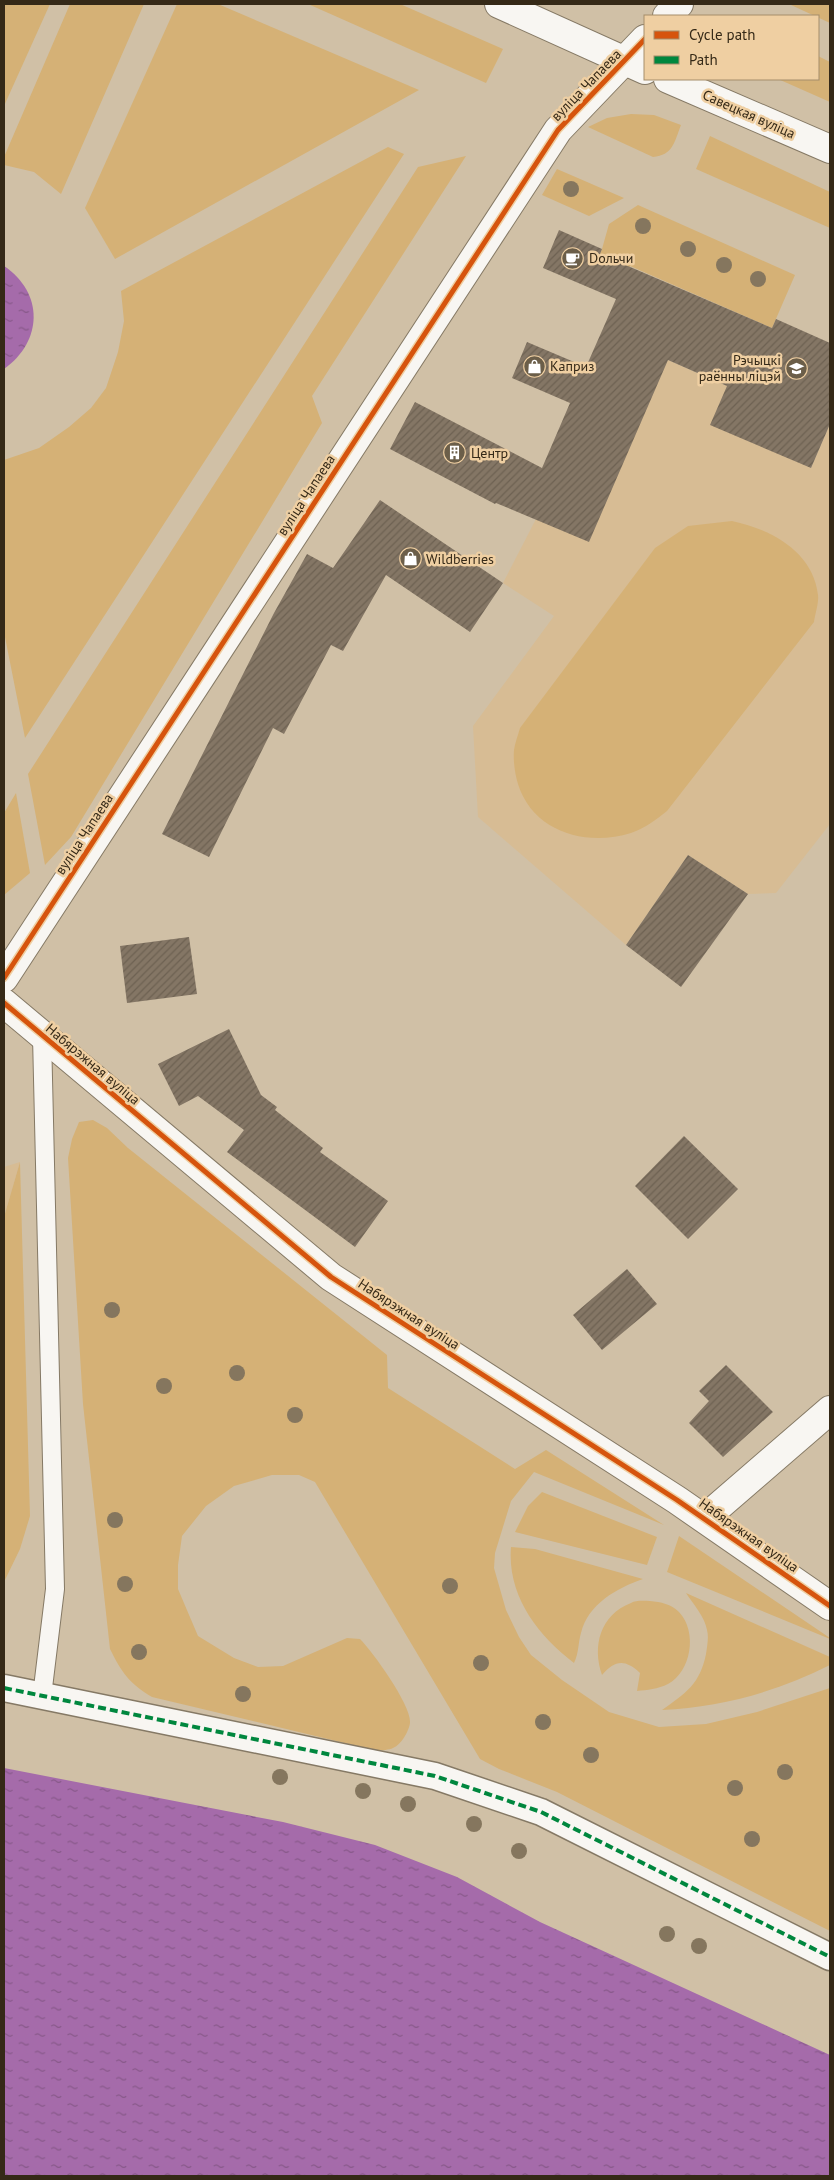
<svg xmlns="http://www.w3.org/2000/svg" width="834" height="2180" font-family="'PT Sans',sans-serif">
  <defs>
    <pattern id="water-ripples" width="26" height="14" patternUnits="userSpaceOnUse" patternTransform="scale(1.25)"><rect width="26" height="14" fill="#a56baa"/><path d="M2 4q2-2 4 0t4 0M15 11q2-2 4 0t4 0" fill="none" stroke="#875889"/></pattern>
    <pattern id="building-hatch" width="6" height="6" patternUnits="userSpaceOnUse" patternTransform="scale(1.25)"><rect width="6" height="6" fill="#847665"/><path d="M-1 1l2-2M0 6l6-6M5 7l2-2" fill="none" stroke="#6d6152"/></pattern>
  </defs>
  <rect width="100%" height="100%" fill="#d0c0a6"/>
  <g fill="#d7bc94">
    <polygon points="668,360 727,386 811,468 830,424 830,824 776,893 748,894 688,855 626,945 478,817 473,726 554,616 503,583 536,519"/>
    <polygon points="20,1162 4,1217 4,1167"/>
  </g>
  <g fill="#d5b176">
    <polygon points="4,4 50,4 4,106"/>
    <polygon points="70,4 144,4 61,194 34,172 4,165 4,157"/>
    <polygon points="177,4 218,4 419,90 115,259 85,208"/>
    <polygon points="308,4 400,4 503,49 486,83"/>
    <polygon points="792,4 830,4 830,23 791,5"/>
    <polygon points="818,56 830,62 830,102 778,79 818,79"/>
    <path d="M631,114L654,115L681,125C674,143 673,155 653,157L588,127L607,118Z"/>
    <polygon points="710,136 830,192 830,228 696,169"/>
    <polygon points="388,147 404,154 25,738 4,632 4,460 39,448 69,427 91,408 106,388 118,352 124,321 121,291"/>
    <polygon points="466,156 312,396 322,423 71,837 45,865 28,774 418,167"/>
    <polygon points="557,169 624,198 589,216 542,195"/>
    <polygon points="638,205 795,275 772,328 630,266 616,297 586,286 602,249 609,224"/>
    <path d="M732,521C770,529 813,551 818,595C819,603 815,614 814,622L667,811C656,820 645,828 631,833C586,847 533,832 518,784C515,774 513,761 514,750C515,743 518,735 520,728L655,548L688,526Z"/>
    <polygon points="16,793 30,873 4,895 4,813"/>
    <path d="M93,1120L107,1128L128,1148L387,1355L388,1388L515,1469L546,1450L664,1525L534,1472L511,1501L495,1553L494,1568L506,1610L519,1637L531,1655L562,1680L609,1712L659,1727L706,1724L757,1712L830,1688V1931L557,1792L499,1769L480,1759L315,1482L299,1475H272L234,1486L206,1506L182,1536L178,1565V1589L198,1636L234,1658L258,1667L283,1666L347,1638L360,1639C373,1652 412,1706 410,1723C409,1731 401,1745 393,1748C389,1750 382,1750 378,1751L152,1697C129,1683 122,1673 110,1649L83,1404L68,1158L72,1139L79,1122Z"/>
    <polygon points="20,1162 30,1516 20,1549 4,1582 4,1217"/>
    <polygon points="542,1492 657,1537 647,1565 515,1532 528,1506"/>
    <polygon points="679,1536 830,1638 830,1639 667,1572"/>
    <path d="M511,1547L535,1549L643,1579C617,1588 588,1604 581,1633C578,1643 579,1653 574,1663C537,1635 507,1595 511,1547Z"/>
    <path d="M686,1593L830,1657V1665C777,1692 721,1707 662,1710C686,1693 700,1684 706,1654C707,1647 709,1637 707,1630C705,1617 693,1604 686,1593Z"/>
    <path d="M650,1601C661,1602 671,1604 679,1612C698,1632 691,1672 668,1684C658,1689 647,1690 637,1691L640,1673C625,1659 615,1660 602,1675C592,1646 600,1615 631,1603C636,1600 644,1601 650,1601Z"/>
  </g>
  <g fill="url(#water-ripples)">
    <path d="M4,266C44,293 43,341 4,369Z"/>
    <polygon points="4,1768 283,1822 375,1845 457,1877 540,1922 830,2055 830,2176 4,2176"/>
  </g>
  <g fill="url(#building-hatch)">
    <polygon points="559,230 602,249 600,254 772,328 776,319 830,343 830,424 811,468 710,425 727,386 668,360 589,542 496,503 495,504 390,449 415,402 542,468 570,403 512,378 527,342 586,367 616,299 543,268"/>
    <polygon points="380,500 503,583 470,632 386,575 343,651 331,645 284,734 273,728 209,857 162,834 274,613 307,554 333,568"/>
    <polygon points="688,855 748,894 681,987 626,945"/>
    <polygon points="189,937 197,994 127,1003 120,946"/>
    <polygon points="229,1029 261,1095 277,1107 275,1110 323,1148 320,1152 388,1201 355,1247 227,1152 244,1130 198,1096 179,1106 158,1064"/>
    <polygon points="684,1136 738,1189 688,1239 635,1186"/>
    <polygon points="627,1269 657,1304 602,1350 573,1315"/>
    <polygon points="726,1365 773,1412 723,1457 689,1423 709,1401 699,1391"/>
  </g>
  <g fill="none" stroke-linecap="round" stroke-linejoin="round">
    <defs>
      <polyline id="service" points="42,1036 55,1589 42,1696"/>
      <polyline id="pedestrian" points="4,1688 435,1776 541,1812 830,1957"/>
      <g id="minor">
        <polyline points="4,1003 331,1277 677,1500 830,1606"/>
        <polyline points="705,1518 830,1410"/>
      </g>
      <g id="tertiary">
        <polyline points="499,4 645,70"/>
        <polyline points="667,16 679,4"/>
        <polyline points="668,79 830,149"/>
        <polyline points="4,978 558,130 645,39"/>
      </g>
    </defs>
    <use href="#service" stroke="#857965" stroke-width="20"/>
    <use href="#pedestrian" stroke="#857965" stroke-width="29"/>
    <use href="#minor" stroke="#857965" stroke-width="30"/>
    <use href="#tertiary" stroke="#857965" stroke-width="30"/>
    <use href="#service" stroke="#f8f6f2" stroke-width="18"/>
    <use href="#pedestrian" stroke="#f8f6f2" stroke-width="26"/>
    <use href="#minor" stroke="#f8f6f2" stroke-width="28"/>
    <use href="#tertiary" stroke="#f8f6f2" stroke-width="28"/>
    <polyline stroke="#00873e" stroke-width="4" stroke-dasharray="8 4" stroke-linecap="butt" points="4,1688 435,1776 541,1812 830,1957"/>
    <defs>
      <g id="cycleway">
        <polyline points="4,978 558,130 645,39"/>
        <polyline points="4,1003 331,1277 677,1500 830,1606"/>
      </g>
    </defs>
    <use href="#cycleway" stroke="#efcfa2" stroke-width="8"/>
    <use href="#cycleway" stroke="#d6540d" stroke-width="5"/>
  </g>
  <g fill="#85765e">
    <circle cx="571" cy="189" r="8"/>
    <circle cx="643" cy="226" r="8"/>
    <circle cx="688" cy="249" r="8"/>
    <circle cx="724" cy="265" r="8"/>
    <circle cx="758" cy="279" r="8"/>
    <circle cx="112" cy="1310" r="8"/>
    <circle cx="237" cy="1373" r="8"/>
    <circle cx="164" cy="1386" r="8"/>
    <circle cx="295" cy="1415" r="8"/>
    <circle cx="115" cy="1520" r="8"/>
    <circle cx="125" cy="1584" r="8"/>
    <circle cx="450" cy="1586" r="8"/>
    <circle cx="139" cy="1652" r="8"/>
    <circle cx="481" cy="1663" r="8"/>
    <circle cx="243" cy="1694" r="8"/>
    <circle cx="543" cy="1722" r="8"/>
    <circle cx="591" cy="1755" r="8"/>
    <circle cx="785" cy="1772" r="8"/>
    <circle cx="280" cy="1777" r="8"/>
    <circle cx="735" cy="1788" r="8"/>
    <circle cx="363" cy="1791" r="8"/>
    <circle cx="408" cy="1804" r="8"/>
    <circle cx="474" cy="1824" r="8"/>
    <circle cx="752" cy="1839" r="8"/>
    <circle cx="519" cy="1851" r="8"/>
    <circle cx="667" cy="1934" r="8"/>
    <circle cx="699" cy="1946" r="8"/>
  </g>
  <defs>
    <symbol id="cafe-disc" viewBox="-11 -11 22 22"><circle r="9.5" fill="#6b5e49" stroke="#efcfa2"/><path d="M-5.5-4.5H6V0H3Q3 3.5 0 3.5H-2.5Q-5.5 3.5-5.5 0ZM3-3.2v2h1.7v-2ZM-6 4.5H4V6H-6Z" fill="#fff"/></symbol>
    <symbol id="shop-disc" viewBox="-11 -11 22 22"><circle r="9.5" fill="#6b5e49" stroke="#efcfa2"/><path d="M-5-2.5h2.3a2.7 3.5 0 0 1 5.4 0H5L5.5 6h-11ZM-1.5-2.5h3a1.5 2.3 0 0 0-3 0Z" fill="#fff"/></symbol>
    <symbol id="school-disc" viewBox="-11 -11 22 22"><circle r="9.5" fill="#6b5e49" stroke="#efcfa2"/><path d="M0-5L7-2L0 1L-7-2ZM-4 1L0 2.5L4 1V4Q0 6-4 4Z" fill="#fff"/></symbol>
    <symbol id="building-disc" viewBox="-11 -11 22 22"><circle r="9.5" fill="#6b5e49" stroke="#efcfa2"/><path d="M-4-6H4V6H1V3H-1V6H-4ZM-2.5-4.3h1.7v1.8h-1.7ZM.8-4.3h1.7v1.8H.8ZM-2.5-1h1.7V.8h-1.7ZM.8-1h1.7V.8H.8Z" fill="#fff"/></symbol>
  </defs>
  <g fill-rule="evenodd">
    <use href="#cafe-disc" x="560" y="246" width="25" height="25"/>
    <use href="#shop-disc" x="522" y="354" width="25" height="25"/>
    <use href="#school-disc" x="784" y="356" width="25" height="25"/>
    <use href="#building-disc" x="442" y="440" width="25" height="25"/>
    <use href="#shop-disc" x="398" y="546" width="25" height="25"/>
  </g>
  <g text-anchor="middle" stroke-width="5" stroke-linejoin="round" paint-order="stroke">
    <g font-size="14" fill="#352917" stroke="#efcfa2">
      <text transform="translate(586 85) rotate(-46)" y="5">вуліца Чапаева</text>
      <text transform="translate(749 114) rotate(24)" y="5">Савецкая вуліца</text>
      <text transform="translate(306 495) rotate(-57)" y="5">вуліца Чапаева</text>
      <text transform="translate(84 834) rotate(-57)" y="5">вуліца Чапаева</text>
      <text transform="translate(93 1064) rotate(40)" y="5">Набярэжная вуліца</text>
      <text transform="translate(409 1314) rotate(33)" y="5">Набярэжная вуліца</text>
      <text transform="translate(749 1535) rotate(35)" y="5">Набярэжная вуліца</text>
    </g>
    <g font-size="14" fill="#352917" stroke="#efcfa2" text-anchor="start">
      <text x="589" y="263">Doльчи</text>
      <text x="781" y="365" text-anchor="end">Рэчыцкі<tspan x="781" dy="16">раённы ліцэй</tspan></text>
      <text x="550" y="371">Каприз</text>
      <text x="471" y="458">Центр</text>
      <text x="426" y="564">Wildberries</text>
    </g>
  </g>
  <rect width="834" height="2180" fill="none" stroke="#352917" stroke-width="10"/>
  <rect x="644" y="15" width="175" height="65" fill="#efcfa2" stroke="#a58d6a"/>
  <rect x="654" y="31" width="25" height="8" fill="#d6540d" stroke="#a58d6a"/>
  <text x="689" y="40" font-size="15" fill="#352917">Cycle path</text>
  <rect x="654" y="56" width="25" height="8" fill="#00873e" stroke="#a58d6a"/>
  <text x="689" y="65" font-size="15" fill="#352917">Path</text>
</svg>
